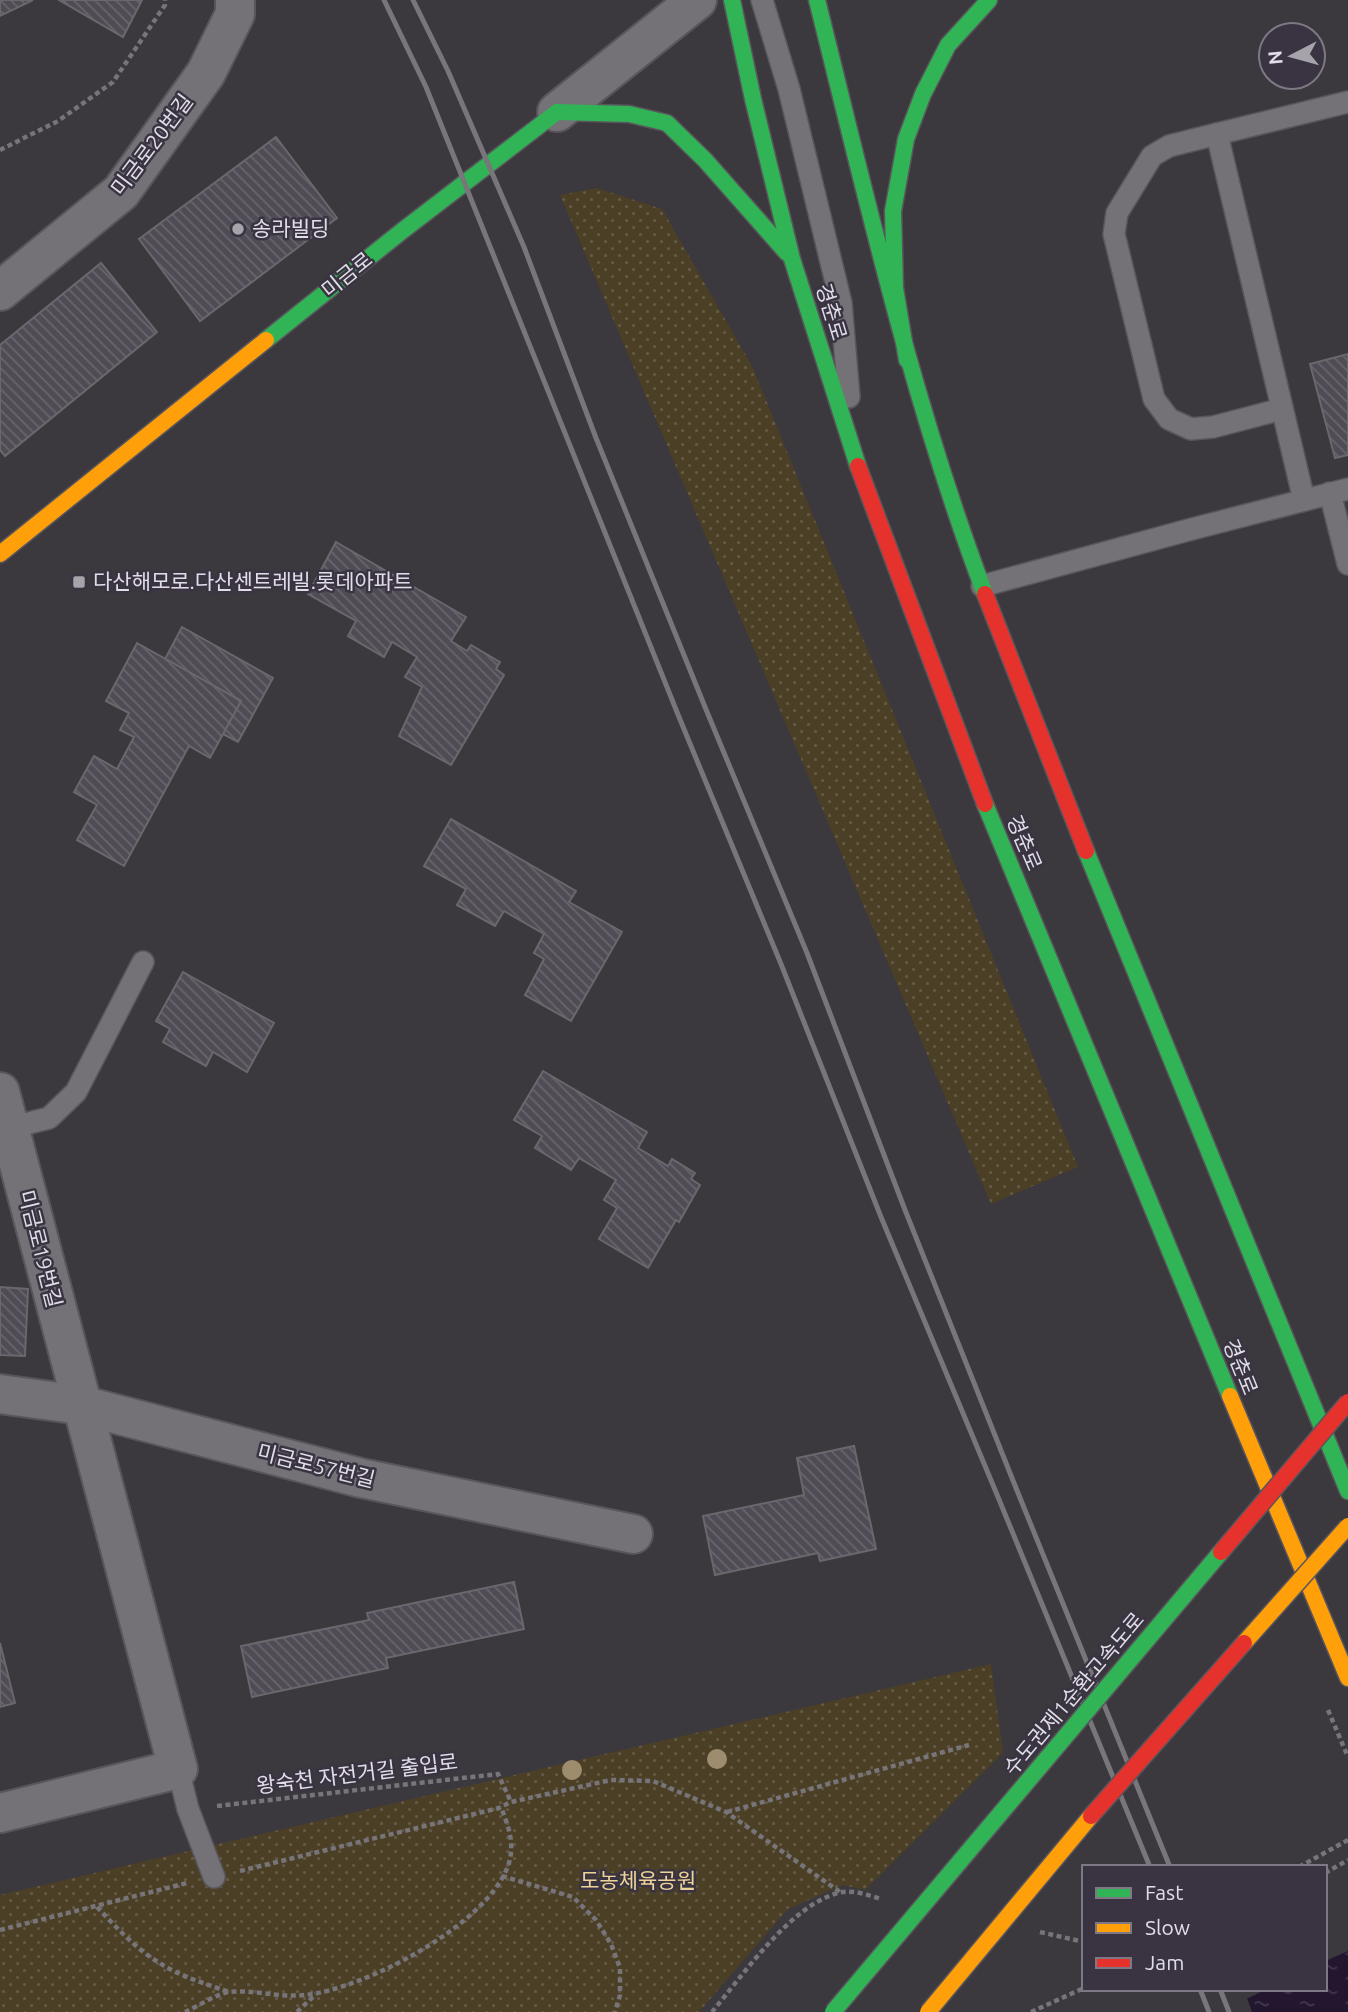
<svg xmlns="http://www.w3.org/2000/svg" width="1348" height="2012" font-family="Ubuntu,'Noto Sans KR',sans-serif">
  <defs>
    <pattern id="park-dots" width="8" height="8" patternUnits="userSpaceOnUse" patternTransform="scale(1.75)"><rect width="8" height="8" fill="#4b3f26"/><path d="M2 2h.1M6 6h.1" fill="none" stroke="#655a46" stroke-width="1.8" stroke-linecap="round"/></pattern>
    <pattern id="water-ripples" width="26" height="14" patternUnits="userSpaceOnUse" patternTransform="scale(1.75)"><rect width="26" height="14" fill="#231730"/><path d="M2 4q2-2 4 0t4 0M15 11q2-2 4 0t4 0" fill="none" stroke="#43384e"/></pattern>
    <pattern id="building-back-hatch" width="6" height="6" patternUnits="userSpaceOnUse" patternTransform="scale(1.75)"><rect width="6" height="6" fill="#504c55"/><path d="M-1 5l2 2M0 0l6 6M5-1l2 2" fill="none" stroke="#69656d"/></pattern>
  </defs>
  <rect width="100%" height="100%" fill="#3b383e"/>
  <g fill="url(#park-dots)">
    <polygon points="597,188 662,209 753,368 1078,1167 991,1204 560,195"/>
    <polygon points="991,1664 1003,1753 865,1890 843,1885 788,1909 699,2012 0,2012 0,1895"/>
  </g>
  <polygon fill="url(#water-ripples)" points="1348,1951 1348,2012 1219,2012 1267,1989 1325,1989 1325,1961"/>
  <polygon fill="#3b383e" points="1246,1995 1252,2012 1215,2012 1217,2009"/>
  <g fill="url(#building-back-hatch)" stroke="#6a676d" stroke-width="2">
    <polygon points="0,0 33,0 0,16"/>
    <polygon points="59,0 142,0 123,37"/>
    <polygon points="276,137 337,218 200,321 139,239"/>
    <polygon points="101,263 157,332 5,456 0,450 0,345"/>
    <polygon points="1348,354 1348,455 1335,458 1310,364"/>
    <polygon points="336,542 466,617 451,641 467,651 471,645 500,662 496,669 504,675 451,765 399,736 422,687 405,677 417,657 392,642 384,657 348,636 356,621 308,594"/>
    <polygon points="182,627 273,678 238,742 223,734 241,701 165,659"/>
    <polygon points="137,643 241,701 210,758 189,746 124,866 77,840 97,805 74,792 94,756 117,769 134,737 120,730 129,713 106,701"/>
    <polygon points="451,819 576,891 569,902 622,932 571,1021 525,995 544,959 534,953 544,934 504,911 495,926 457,905 466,889 424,866"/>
    <polygon points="183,972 274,1023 247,1072 213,1052 206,1066 163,1042 170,1029 156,1021"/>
    <polygon points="543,1071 647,1132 638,1148 668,1166 672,1159 695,1173 691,1179 700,1185 679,1222 676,1220 648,1268 599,1239 617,1208 604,1200 616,1180 579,1158 571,1170 535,1148 542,1136 514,1120"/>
    <polygon points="0,1287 28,1289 25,1356 0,1355"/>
    <polygon points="854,1446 876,1549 820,1561 818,1553 715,1575 703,1516 804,1495 797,1458"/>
    <polygon points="514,1582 524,1629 386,1658 388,1668 252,1697 241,1646 369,1620 367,1613"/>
    <polygon points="0,1643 15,1703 0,1707"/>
  </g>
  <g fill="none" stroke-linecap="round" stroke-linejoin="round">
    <defs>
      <g id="lane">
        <polyline points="762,0 789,89 841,303 849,397"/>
        <polyline points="1217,134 1169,146 1152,156 1117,213 1114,234 1154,399 1169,419 1191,429 1213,427 1282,409"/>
        <polyline points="1330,493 1348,564"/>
        <polyline points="1304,500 1217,134 1348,102"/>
        <polyline points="982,586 1192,529 1348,489"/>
        <polyline points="9,1128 49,1118 76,1092 143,962"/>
        <polyline points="178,1769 188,1809 214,1877"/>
      </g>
      <g id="street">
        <polyline points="557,112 697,0"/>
        <polyline points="0,291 121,192 206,73 235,14 235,0"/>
        <polyline points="0,1092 178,1769 0,1813"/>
        <polyline points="0,1394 81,1405 361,1478 633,1534"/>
      </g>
      <g id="fast">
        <polyline points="732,0 753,99 792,259 858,466"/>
        <path d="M817,0C867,200 912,401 985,594"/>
        <polyline points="557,112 629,114 667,123 705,160 787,253"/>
        <polyline points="266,340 402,231 557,112"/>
        <polyline points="907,360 895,288 893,211 906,139 923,94 948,45 989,0"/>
        <polyline points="985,804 1230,1396"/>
        <polyline points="1086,851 1348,1491"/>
      </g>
      <g id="slow">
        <polyline points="0,554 266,340"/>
        <polyline points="1230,1396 1348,1678"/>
      </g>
      <g id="jam">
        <polyline points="858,466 985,804"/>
        <polyline points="985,594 1086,851"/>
      </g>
    </defs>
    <use href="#lane" stroke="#58565c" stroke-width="24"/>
    <use href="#street" stroke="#58565c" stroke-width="42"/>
    <use href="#fast" stroke="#58565c" stroke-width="19"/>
    <use href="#slow" stroke="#58565c" stroke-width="19"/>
    <use href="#jam" stroke="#58565c" stroke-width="19"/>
    <g stroke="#77747a" stroke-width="4.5" stroke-dasharray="5 3.5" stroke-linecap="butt">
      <polyline points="0,150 58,121 113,82 165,5 165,0"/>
      <polyline points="1328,1710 1348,1757"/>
      <polyline points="217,1806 498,1774 511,1802"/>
      <polyline points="727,1812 969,1745"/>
      <polyline points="1299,1867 1348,1840"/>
      <polyline points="240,1871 499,1808 511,1802 611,1780 653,1781 726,1812 840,1892"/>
      <polyline points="1325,1873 1348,1860"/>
      <polyline points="502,1876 573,1897 596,1920 611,1944 620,1968 620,1995 615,2012"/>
      <path d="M97,1907C116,1927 135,1948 158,1962C179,1976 206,1984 229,1992"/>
      <polyline points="0,1930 187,1883"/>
      <polyline points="1040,1932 1084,1942"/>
      <path d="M185,2012C197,2007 216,1994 229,1992C253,1989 279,1998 304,1995C363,1990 490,1924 509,1863C515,1842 508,1826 501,1807"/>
      <polyline points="297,2012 316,1994"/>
      <path d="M712,2012C744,1974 790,1906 838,1893C852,1889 868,1895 881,1899"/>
      <polyline points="1031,2012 1084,1988"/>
    </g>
    <use href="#lane" stroke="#747177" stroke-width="21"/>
    <use href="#street" stroke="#747177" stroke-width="38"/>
    <use href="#fast" stroke="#30b455" stroke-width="16"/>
    <use href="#slow" stroke="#ff9f0a" stroke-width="16"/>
    <use href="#jam" stroke="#e5322d" stroke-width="16"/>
    <g stroke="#78767b" stroke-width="5">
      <polyline points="384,0 426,87 679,717 781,964 881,1217 998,1497 1150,1867"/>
      <polyline points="413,0 448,71 524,247 596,438 705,707 807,953 905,1210 1016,1488 1170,1867"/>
      <polyline points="1200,1989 1209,2012"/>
      <polyline points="1220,1989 1229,2012"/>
    </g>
    <defs>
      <polyline id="fast-bridge" points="833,2012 1221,1552"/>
      <g id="slow-bridge">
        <polyline points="1244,1643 1348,1526"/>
        <polyline points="928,2012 1091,1816"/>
      </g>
      <g id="jam-bridge">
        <polyline points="1221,1552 1348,1402"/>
        <polyline points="1091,1816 1244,1643"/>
      </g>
    </defs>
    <use href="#fast-bridge" stroke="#58565c" stroke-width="19" stroke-linecap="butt"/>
    <use href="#slow-bridge" stroke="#58565c" stroke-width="19" stroke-linecap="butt"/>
    <use href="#jam-bridge" stroke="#58565c" stroke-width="19" stroke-linecap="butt"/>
    <use href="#fast-bridge" stroke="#30b455" stroke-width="16"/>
    <use href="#slow-bridge" stroke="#ff9f0a" stroke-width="16"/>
    <use href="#jam-bridge" stroke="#e5322d" stroke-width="16"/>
  </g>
  <g fill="#9d8d6e">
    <circle cx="717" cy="1759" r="10"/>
    <circle cx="572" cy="1770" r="10"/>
  </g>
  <g fill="#a7a3ab" stroke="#3a3442" stroke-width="2.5">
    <circle cx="238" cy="229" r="7"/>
    <rect x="72" y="575" width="14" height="14" rx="3.5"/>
  </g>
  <g text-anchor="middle" stroke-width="5" stroke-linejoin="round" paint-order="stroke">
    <g font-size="21" fill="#e1dde6" stroke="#3a3442">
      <text transform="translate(152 145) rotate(-53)" y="7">미금로20번길</text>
      <text transform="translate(347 275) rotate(-39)" y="7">미금로</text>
      <text transform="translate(831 312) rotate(73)" y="7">경춘로</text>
      <text transform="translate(1024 843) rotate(67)" y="7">경춘로</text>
      <text transform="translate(40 1249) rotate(76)" y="7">미금로19번길</text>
      <text transform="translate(1240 1367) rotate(68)" y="7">경춘로</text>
      <text transform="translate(316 1466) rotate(14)" y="7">미금로57번길</text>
      <text transform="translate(1074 1694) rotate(-50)" y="7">수도권제1순환고속도로</text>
      <text transform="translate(357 1774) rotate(-7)" y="7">왕숙천 자전거길 출입로</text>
    </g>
    <g font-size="21" fill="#e1dde6" stroke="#3a3442" text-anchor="start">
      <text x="252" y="236">송라빌딩</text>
      <text x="93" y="589">다산해모로.다산센트레빌.롯데아파트</text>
    </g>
    <g font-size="21" fill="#eed396" stroke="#3a3442">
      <text x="638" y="1888">도농체육공원</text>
    </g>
  </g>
  <rect x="1082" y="1865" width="245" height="126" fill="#3a3442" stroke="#7d7884" stroke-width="2"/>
  <rect x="1096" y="1888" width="35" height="10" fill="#30b455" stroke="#7d7884" stroke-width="2"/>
  <text x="1145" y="1900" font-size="21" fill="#e1dde6">Fast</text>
  <rect x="1096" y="1923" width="35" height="10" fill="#ff9f0a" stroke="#7d7884" stroke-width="2"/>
  <text x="1145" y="1935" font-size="21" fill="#e1dde6">Slow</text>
  <rect x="1096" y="1958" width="35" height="10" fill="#e5322d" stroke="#7d7884" stroke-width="2"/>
  <text x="1145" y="1970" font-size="21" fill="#e1dde6">Jam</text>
  <g transform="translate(1292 56) rotate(264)"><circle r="33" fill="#3a3442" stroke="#7d7884" stroke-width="2"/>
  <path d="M0-5L12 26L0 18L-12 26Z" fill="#a7a3ab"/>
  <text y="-10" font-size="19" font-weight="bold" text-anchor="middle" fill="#e1dde6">N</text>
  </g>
</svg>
